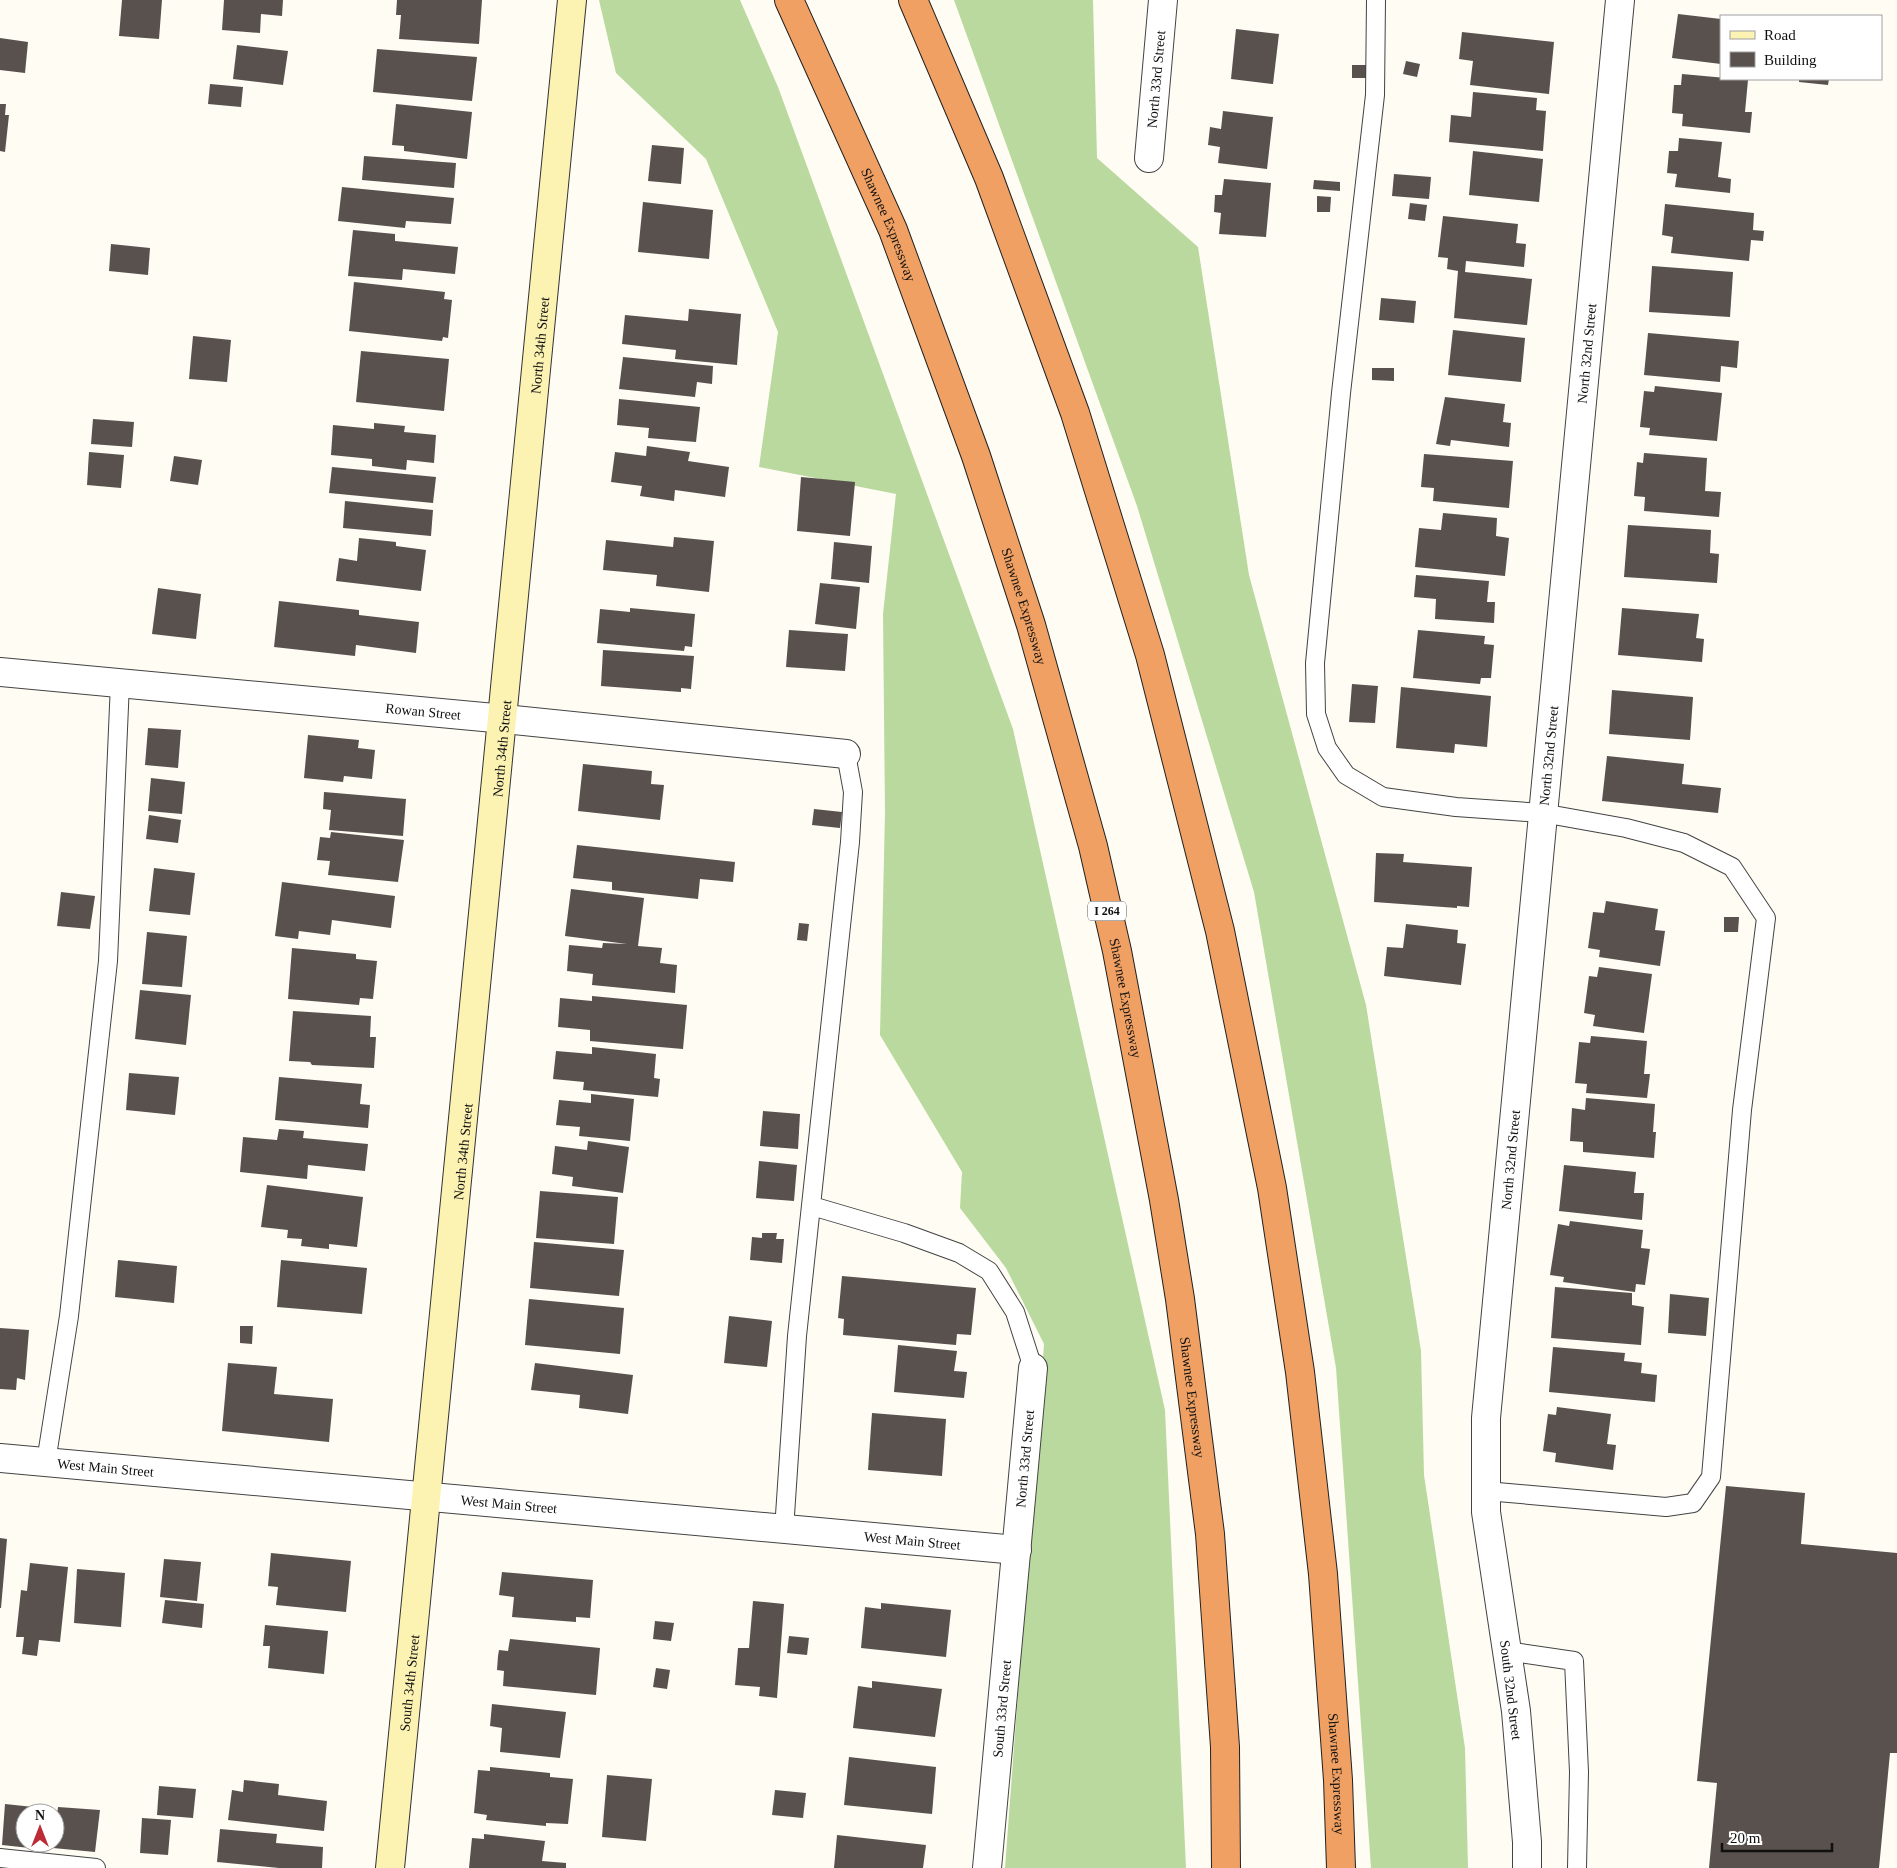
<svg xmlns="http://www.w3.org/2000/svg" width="1897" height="1868" font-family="Georgia,serif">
  <rect width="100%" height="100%" fill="#fffcf4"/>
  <g fill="#bad99e">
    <polygon points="599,0 740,0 778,87 1013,729 1165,1410 1186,1868 1005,1868 1044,1344 1006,1268 960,1208 962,1172 880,1035 885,812 883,614 896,494 759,467 778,332 706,159 616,73"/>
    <polygon points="954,0 1093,0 1097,158 1198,247 1249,575 1366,1005 1421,1351 1424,1475 1465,1748 1468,1868 1371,1868 1336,1368 1254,892 1137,506"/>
  </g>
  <g fill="#59514d">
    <polygon points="122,0 162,0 159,39 119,36"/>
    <polygon points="224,0 283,0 282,16 261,14 260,33 222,30"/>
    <polygon points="397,0 482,0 479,44 399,39 401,15 396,15"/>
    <polygon points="1678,14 1721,19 1721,64 1672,58"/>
    <polygon points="1236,29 1279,34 1273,84 1231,79"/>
    <polygon points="1462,32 1554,42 1549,94 1470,85 1473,61 1459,59"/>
    <polygon points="0,38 28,42 25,73 0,70"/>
    <polygon points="237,45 288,51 283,85 233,79"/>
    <polygon points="377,49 477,57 472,101 373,92"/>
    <polygon points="1406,61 1420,64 1417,77 1403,74"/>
    <rect x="1352" y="65" width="15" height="13"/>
    <polygon points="1682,74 1748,80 1745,112 1752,112 1750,133 1682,126 1683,114 1672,113 1674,85 1681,85"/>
    <polygon points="1799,79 1829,79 1828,85 1799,82"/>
    <polygon points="210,84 243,87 241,107 208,104"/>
    <polygon points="1473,92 1537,98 1536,110 1546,111 1543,151 1449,142 1451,115 1471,117"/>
    <polygon points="0,104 6,104 5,115 9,115 5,152 0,151"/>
    <polygon points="396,104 472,112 467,159 404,151 404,146 392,145"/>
    <polygon points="1223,111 1273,117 1267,169 1218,163 1220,147 1208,145 1210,127 1221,129"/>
    <polygon points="1679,138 1722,142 1718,177 1731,179 1730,193 1675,187 1677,174 1667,173 1669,151 1678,151"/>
    <polygon points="652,145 684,148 681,184 648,181"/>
    <polygon points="1473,151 1543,159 1539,202 1469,195"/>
    <polygon points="364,156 456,163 454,188 362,180"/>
    <polygon points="1394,174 1431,177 1429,199 1392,196"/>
    <polygon points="1224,179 1271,183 1266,237 1219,234 1221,213 1214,212 1215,195 1222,195"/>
    <polygon points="1314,180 1340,182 1340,191 1313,189"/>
    <polygon points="342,187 454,198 451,224 406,221 405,228 338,221"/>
    <polygon points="1317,196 1331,197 1330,212 1317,212"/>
    <polygon points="643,202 713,210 709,259 638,252"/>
    <polygon points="1410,203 1427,205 1425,221 1408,219"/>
    <polygon points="1665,204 1754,213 1753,230 1764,231 1763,241 1751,240 1749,261 1671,253 1673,237 1662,235"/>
    <polygon points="1443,216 1518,224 1516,243 1526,244 1524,267 1466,261 1465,272 1532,279 1527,325 1454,318 1458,271 1447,269 1448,258 1438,257"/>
    <polygon points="353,230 395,234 395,241 458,247 455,274 403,269 402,280 348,276"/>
    <polygon points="111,244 150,248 148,275 109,271"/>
    <polygon points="1652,266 1733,272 1730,317 1649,312"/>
    <polygon points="354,282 445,292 444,299 452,300 448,338 443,337 442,341 349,331"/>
    <polygon points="1381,298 1416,301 1414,323 1379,320"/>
    <polygon points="689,309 741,314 737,365 675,359 676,350 622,344 625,315 688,321"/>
    <polygon points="1453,330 1525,338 1521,382 1448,375"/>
    <polygon points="1648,333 1739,341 1737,368 1721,366 1720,382 1644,375"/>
    <polygon points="193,336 231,340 227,382 189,379"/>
    <polygon points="361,351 449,359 444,411 356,402"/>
    <polygon points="623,357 713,366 712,384 697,382 695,397 619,389"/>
    <polygon points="1372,368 1394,368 1394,381 1372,380"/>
    <polygon points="1655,386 1722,393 1717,441 1649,435 1650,428 1640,427 1644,391 1654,392"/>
    <polygon points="1445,397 1505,404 1503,422 1511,423 1509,447 1451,440 1450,446 1436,444"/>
    <polygon points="619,399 700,407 696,442 648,438 649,428 617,425"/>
    <polygon points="93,419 134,422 132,447 91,444"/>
    <polygon points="374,423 405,426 404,432 436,435 434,463 407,460 406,470 372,466 372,459 331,455 333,425 374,429"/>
    <polygon points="647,446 690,452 688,461 729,467 725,497 675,490 674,501 640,496 642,486 611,482 615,452 646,456"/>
    <polygon points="89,452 124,455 121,488 87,485"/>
    <polygon points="1644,453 1707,458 1705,491 1721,492 1719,517 1644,511 1645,497 1634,496 1637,462 1643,463"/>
    <polygon points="1424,454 1513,461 1509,508 1433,501 1434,488 1421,487"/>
    <polygon points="174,456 202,460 198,485 170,481"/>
    <polygon points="332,467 436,477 433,503 329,493"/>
    <polygon points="801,477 855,482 850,536 797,531"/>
    <polygon points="345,501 433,510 431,536 343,528"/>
    <polygon points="1443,513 1497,518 1496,536 1509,538 1505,576 1415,567 1419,528 1441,530"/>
    <polygon points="1628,525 1711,530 1710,553 1719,554 1717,583 1624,577"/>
    <polygon points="674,537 714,541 709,592 656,586 657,575 603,570 606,540 673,547"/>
    <polygon points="359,538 396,542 396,546 426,550 421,591 336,581 339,558 357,561"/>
    <polygon points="834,542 872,546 869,583 831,579"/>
    <polygon points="1416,575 1489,581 1487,602 1495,602 1494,623 1435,619 1436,599 1414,597"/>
    <polygon points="820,583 860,587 856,629 815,624"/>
    <polygon points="158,588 201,594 196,639 152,634"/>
    <polygon points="279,601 359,610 359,615 419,622 416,653 356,645 355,656 274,647"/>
    <polygon points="630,608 695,614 692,647 685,646 684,651 597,643 600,609 630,612"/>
    <polygon points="1622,608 1699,614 1696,638 1704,639 1702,662 1618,655"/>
    <polygon points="789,630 848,634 845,671 786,667"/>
    <polygon points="1418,630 1485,636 1484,644 1494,645 1491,678 1481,678 1480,684 1413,678"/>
    <polygon points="603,650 694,656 691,689 681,688 681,692 601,686"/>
    <polygon points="1352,684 1378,686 1375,723 1349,722"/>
    <polygon points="1401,687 1491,696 1487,747 1455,744 1454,753 1396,748"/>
    <polygon points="1612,690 1693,697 1690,740 1609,734"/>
    <polygon points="148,728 181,730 178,768 145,765"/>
    <polygon points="308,735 359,740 358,748 375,750 372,779 344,776 343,782 304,778"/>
    <polygon points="1607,756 1684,764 1682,784 1721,788 1718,813 1602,801"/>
    <polygon points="583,764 652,771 651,784 664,785 660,820 578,811"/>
    <polygon points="151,778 185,782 182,814 148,811"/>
    <polygon points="324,792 406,799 403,836 329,830 331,810 323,809"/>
    <polygon points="814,809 842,812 840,828 812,825"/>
    <polygon points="149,815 181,820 178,843 146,839"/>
    <polygon points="331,832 404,840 398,882 328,875 330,861 317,860 320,837 330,838"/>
    <polygon points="577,845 735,862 733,882 700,879 698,899 612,890 612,882 573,878"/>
    <polygon points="1376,853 1404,854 1403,862 1472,867 1469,907 1457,906 1457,908 1374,902"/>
    <polygon points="154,868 195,873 190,915 149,911"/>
    <polygon points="282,882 395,896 391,928 332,920 330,935 299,931 298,939 275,936"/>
    <polygon points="571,889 644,898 638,946 662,948 660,963 677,965 675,993 592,985 593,974 567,971 569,945 602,948 603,943 627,944 565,936"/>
    <polygon points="61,892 95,896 90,929 57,926"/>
    <polygon points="1606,901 1658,909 1655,930 1665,931 1660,966 1599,957 1600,950 1588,948 1593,912 1604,913"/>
    <polygon points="1724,917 1739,917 1738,932 1724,932"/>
    <polygon points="799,923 809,924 807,941 797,940"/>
    <polygon points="1406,924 1458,930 1457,943 1466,944 1461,985 1384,976 1387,947 1403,948"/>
    <polygon points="147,932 187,936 182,987 142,984"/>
    <polygon points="292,948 356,954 356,959 377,961 373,999 360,998 359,1005 288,999"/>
    <polygon points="1599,967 1652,974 1644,1033 1593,1026 1595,1015 1584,1013 1589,976 1597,977"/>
    <polygon points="140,990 191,995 186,1045 135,1039"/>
    <polygon points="592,996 687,1005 683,1049 590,1041 590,1030 558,1027 560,998 592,1001"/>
    <polygon points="293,1011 371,1016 370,1037 376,1037 374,1068 312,1065 310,1062 289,1061"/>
    <polygon points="1591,1036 1647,1041 1644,1074 1650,1074 1647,1098 1586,1093 1587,1084 1575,1083 1579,1042 1590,1043"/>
    <polygon points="592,1047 656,1054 654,1078 660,1079 658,1097 583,1090 584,1082 553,1079 556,1051 592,1054"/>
    <polygon points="129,1073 179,1077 175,1115 126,1110"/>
    <polygon points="279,1077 362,1084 360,1104 370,1105 368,1128 275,1120"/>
    <polygon points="591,1094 634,1099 630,1141 579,1136 580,1127 556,1125 559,1100 591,1103"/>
    <polygon points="1586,1098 1655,1104 1653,1132 1656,1132 1654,1158 1583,1152 1583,1142 1570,1141 1572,1108 1585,1110"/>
    <polygon points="763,1111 800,1114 798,1149 760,1146"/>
    <polygon points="279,1129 304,1131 303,1138 368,1144 365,1171 308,1165 307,1179 240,1172 243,1137 277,1140"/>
    <polygon points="588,1141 629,1147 623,1193 572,1186 573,1177 552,1174 555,1146 587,1150"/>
    <polygon points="759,1161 797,1165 794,1201 756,1198"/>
    <polygon points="1564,1165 1636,1172 1634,1193 1644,1193 1642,1220 1559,1211"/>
    <polygon points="267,1185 363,1197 357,1247 329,1244 329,1249 301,1246 302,1239 287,1238 288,1230 261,1227"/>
    <polygon points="540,1191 618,1197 614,1244 536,1238"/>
    <polygon points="1570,1221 1643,1230 1641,1248 1650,1249 1645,1285 1636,1284 1635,1292 1563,1282 1564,1277 1550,1275 1558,1224 1569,1226"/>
    <polygon points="762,1233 777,1233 776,1239 784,1239 782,1263 750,1260 752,1237 762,1238"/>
    <polygon points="534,1242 624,1250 619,1296 530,1288"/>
    <polygon points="118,1260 177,1266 174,1303 115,1297"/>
    <polygon points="281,1260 367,1268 362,1314 277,1307"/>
    <polygon points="842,1276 976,1288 971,1335 957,1334 956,1345 843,1335 844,1319 838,1318"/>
    <polygon points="1555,1287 1632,1293 1632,1305 1644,1307 1641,1345 1551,1338"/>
    <polygon points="1670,1294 1709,1298 1706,1336 1668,1333"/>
    <polygon points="529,1299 624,1308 620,1354 525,1345"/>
    <polygon points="729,1316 772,1321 767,1367 724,1363"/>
    <polygon points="240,1326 253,1326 252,1344 240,1343"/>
    <polygon points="0,1328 29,1330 25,1380 17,1378 16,1390 0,1389"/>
    <polygon points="898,1345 957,1351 954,1371 967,1372 964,1398 894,1392"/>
    <polygon points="1553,1347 1625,1353 1624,1361 1642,1363 1641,1373 1657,1375 1655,1402 1549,1392"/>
    <polygon points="228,1363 277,1367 274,1394 333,1399 329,1442 222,1431"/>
    <polygon points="535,1363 633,1375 628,1414 579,1408 580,1395 531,1390"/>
    <polygon points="1557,1407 1611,1414 1607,1444 1616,1445 1613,1470 1555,1462 1556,1453 1543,1451 1548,1414 1556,1415"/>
    <polygon points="872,1413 946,1419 942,1476 868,1470"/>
    <polygon points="1726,1486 1805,1493 1801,1544 1897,1553 1897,1753 1890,1753 1879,1868 1709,1868 1717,1783 1697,1781"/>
    <polygon points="0,1538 7,1539 1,1608 0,1608"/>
    <polygon points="271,1553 351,1561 346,1612 276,1605 278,1587 268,1586"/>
    <polygon points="164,1559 201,1562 197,1601 160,1597"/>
    <polygon points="30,1563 68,1567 60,1642 39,1640 37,1656 22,1654 24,1637 16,1637 21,1590 27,1591"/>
    <polygon points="77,1569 125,1573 121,1627 74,1623"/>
    <polygon points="502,1572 593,1580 590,1618 576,1617 576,1622 512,1617 514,1597 499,1595"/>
    <polygon points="165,1600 204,1604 202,1628 162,1623"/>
    <polygon points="753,1601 784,1604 777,1698 759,1696 760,1687 735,1685 738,1648 749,1648"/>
    <polygon points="881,1603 951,1610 946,1657 861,1648 865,1607 881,1609"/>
    <polygon points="655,1621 674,1623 671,1641 653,1639"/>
    <polygon points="265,1625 328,1631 324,1674 268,1668 270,1646 263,1646"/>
    <polygon points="789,1636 809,1638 807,1655 787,1653"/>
    <polygon points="510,1639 600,1648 596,1695 503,1686 504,1671 497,1670 498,1656 499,1650 508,1651"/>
    <polygon points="656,1668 670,1670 667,1689 653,1687"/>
    <polygon points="872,1681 942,1689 935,1737 853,1728 858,1686 872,1688"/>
    <polygon points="492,1704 566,1712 560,1758 500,1752 502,1728 490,1726"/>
    <polygon points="849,1757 936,1767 932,1814 844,1805"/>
    <polygon points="490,1767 550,1773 550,1777 573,1779 568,1824 546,1823 546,1826 486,1820 487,1815 474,1813 478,1770 490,1771"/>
    <polygon points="607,1775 652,1779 646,1841 602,1837"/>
    <polygon points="244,1780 279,1784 278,1795 327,1801 324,1831 228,1820 232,1790 243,1792"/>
    <polygon points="159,1786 196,1789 193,1818 157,1815"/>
    <polygon points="775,1790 806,1793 803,1818 772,1815"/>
    <polygon points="5,1804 43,1808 42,1813 25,1813 25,1843 40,1843 39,1849 2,1845"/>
    <polygon points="58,1807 100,1810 95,1852 53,1848"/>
    <polygon points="142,1818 171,1820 168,1855 140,1853"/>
    <polygon points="220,1829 277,1834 276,1843 323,1847 322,1868 279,1868 217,1862"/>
    <polygon points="484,1834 545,1841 542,1861 566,1863 566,1868 469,1868 472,1838 484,1839"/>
    <polygon points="837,1835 926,1845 923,1868 834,1868"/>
  </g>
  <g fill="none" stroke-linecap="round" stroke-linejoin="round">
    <defs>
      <g id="lane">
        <polyline points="1376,0 1375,95 1341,393 1315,663 1316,714 1327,748 1346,775 1383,797 1456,807 1542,813 1626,828 1684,843 1732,867 1766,918 1742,1110 1711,1477 1693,1503 1666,1507 1486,1491"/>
        <polyline points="812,1206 904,1233 959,1253 989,1271 1015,1312 1033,1368"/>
        <polyline points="46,1462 69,1316 108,961 120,683"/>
        <polyline points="784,1530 797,1336 850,842 853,792 846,754"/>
        <polyline points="1507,1651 1574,1661 1579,1772 1577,1868"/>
        <polyline points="0,1858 96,1868"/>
      </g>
      <g id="street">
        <path id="s1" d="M1149,158L1163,0"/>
        <path id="s2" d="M0,672L505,719L846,754"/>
        <path id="s3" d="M0,1458L1017,1550"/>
        <path id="s4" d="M987,1868L1033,1368"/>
        <path id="s5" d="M1527,1868V1842L1516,1711L1486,1512V1418L1620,0"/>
      </g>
      <g id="secondary">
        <path id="s6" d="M390,1868C456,1246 514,623 572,0"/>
      </g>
      <g id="highway">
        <path id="s7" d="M789,0L893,230L976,456L1031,625L1093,846L1117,951L1164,1200L1180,1299L1210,1534L1225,1747L1226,1868"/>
        <path id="s8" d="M913,0L989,178L1075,413L1150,655L1220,931L1272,1188L1300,1372L1323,1574L1338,1780L1341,1868"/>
      </g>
    </defs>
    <use href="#lane" stroke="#434343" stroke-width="20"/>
    <use href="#street" stroke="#434343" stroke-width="30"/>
    <use href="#secondary" stroke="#323232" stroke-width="30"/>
    <use href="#highway" stroke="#212121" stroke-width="30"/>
    <use href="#lane" stroke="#fff" stroke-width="18"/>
    <use href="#street" stroke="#fff" stroke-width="28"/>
    <use href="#secondary" stroke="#fcf2b2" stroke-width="28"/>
    <use href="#highway" stroke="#efa062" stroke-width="28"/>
  </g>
  <g text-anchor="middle" stroke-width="5" stroke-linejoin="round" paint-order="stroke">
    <rect fill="#fff" stroke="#585858" stroke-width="1" x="1088" y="901.5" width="38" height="19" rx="4"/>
    <g font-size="12" font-weight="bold" fill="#101010">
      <text x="1107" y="915">I 264</text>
    </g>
    <g font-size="14" fill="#101010" stroke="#fff">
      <text dy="5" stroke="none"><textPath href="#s1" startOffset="79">North 33rd Street</textPath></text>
      <text dy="5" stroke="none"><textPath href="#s7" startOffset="246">Shawnee Expressway</textPath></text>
      <text dy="5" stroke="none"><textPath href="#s6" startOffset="1530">North 34th Street</textPath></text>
      <text dy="5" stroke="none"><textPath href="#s5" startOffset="1522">North 32nd Street</textPath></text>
      <text dy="5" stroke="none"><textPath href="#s7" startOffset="651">Shawnee Expressway</textPath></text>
      <text dy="5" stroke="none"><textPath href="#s2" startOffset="425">Rowan Street</textPath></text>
      <text dy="5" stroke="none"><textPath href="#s6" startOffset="1125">North 34th Street</textPath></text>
      <text dy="5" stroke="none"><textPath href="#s5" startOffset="1118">North 32nd Street</textPath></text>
      <text dy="5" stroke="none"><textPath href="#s7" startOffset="1056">Shawnee Expressway</textPath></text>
      <text dy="5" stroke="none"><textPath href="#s6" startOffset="720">North 34th Street</textPath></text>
      <text dy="5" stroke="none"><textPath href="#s5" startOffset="712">North 32nd Street</textPath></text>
      <text dy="5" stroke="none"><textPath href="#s7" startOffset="1461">Shawnee Expressway</textPath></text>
      <text dy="5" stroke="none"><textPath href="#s4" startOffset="411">North 33rd Street</textPath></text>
      <text dy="5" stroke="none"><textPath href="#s3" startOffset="106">West Main Street</textPath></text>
      <text dy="5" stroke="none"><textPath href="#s3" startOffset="511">West Main Street</textPath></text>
      <text dy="5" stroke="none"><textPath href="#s3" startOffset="916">West Main Street</textPath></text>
      <text dy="5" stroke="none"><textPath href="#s6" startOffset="186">South 34th Street</textPath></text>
      <text transform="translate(1511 1690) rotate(83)" y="5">South 32nd Street</text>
      <text dy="5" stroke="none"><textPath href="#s4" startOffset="160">South 33rd Street</textPath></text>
      <text dy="5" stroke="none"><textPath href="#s8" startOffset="1834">Shawnee Expressway</textPath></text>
    </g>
  </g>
  <rect x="1720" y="15" width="162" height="65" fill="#ffffff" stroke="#9f9f9f"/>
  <rect x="1730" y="31" width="25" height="8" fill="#fcf2b2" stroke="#9f9f9f"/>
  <text x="1764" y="40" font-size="15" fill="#101010">Road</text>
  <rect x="1730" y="52" width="25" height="15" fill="#59514d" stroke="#9f9f9f"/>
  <text x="1764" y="65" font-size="15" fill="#101010">Building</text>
  <g transform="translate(40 1828)"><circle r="24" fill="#ffffff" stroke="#9f9f9f"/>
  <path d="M0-4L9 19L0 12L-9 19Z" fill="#bd2c36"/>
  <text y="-8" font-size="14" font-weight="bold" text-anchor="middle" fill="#101010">N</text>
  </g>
  <path d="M1722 1843v8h110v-8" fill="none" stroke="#101010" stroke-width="2.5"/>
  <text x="1730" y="1843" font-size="15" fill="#101010" stroke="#ffffff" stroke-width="4" paint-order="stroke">20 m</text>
</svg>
